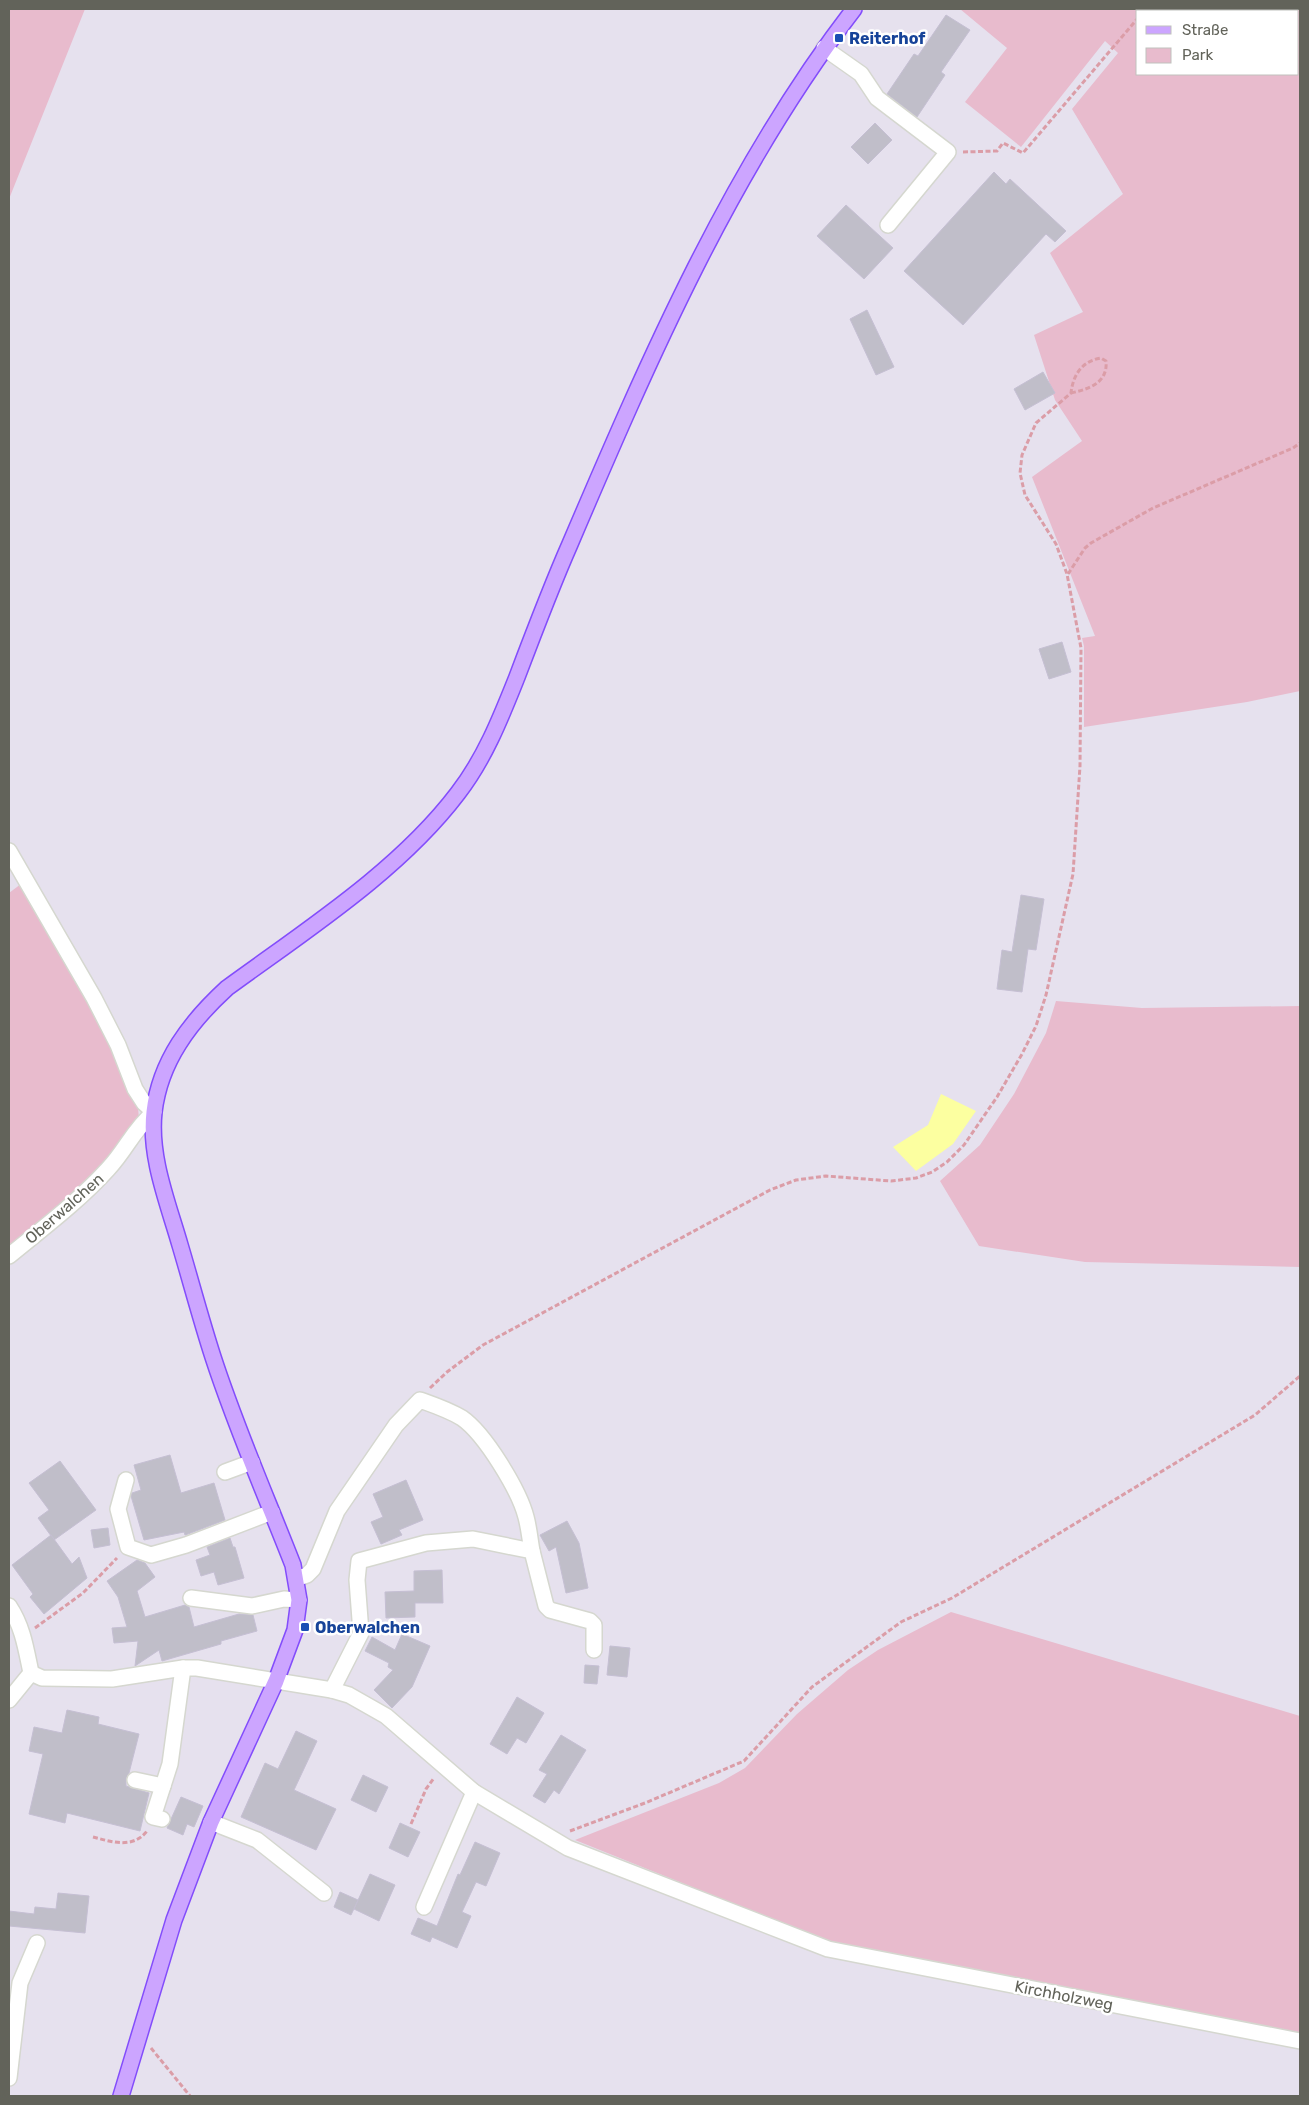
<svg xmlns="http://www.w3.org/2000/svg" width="1309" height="2105" font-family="Rubik,sans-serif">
  <rect width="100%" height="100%" fill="#e6e1ee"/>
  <g fill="#e8bbcd" fill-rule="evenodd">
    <polygon points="9,9 85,9 9,199"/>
    <path d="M960,9H1300V691L1247,702L1084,727V646L1082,638L1095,636L1032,477L1082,441L1055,400L1034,335L1083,312L1050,253L1123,194L1072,109L1118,53L1105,41L1021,147L965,102L1007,48ZM1138,11H1298V74H1138Z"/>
    <polygon points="25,881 136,1085 139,1119 112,1165 9,1255 9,893"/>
    <polygon points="1056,1001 1142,1008 1300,1006 1300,1267 1085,1262 979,1246 940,1181 980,1145 1014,1094 1046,1033"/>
    <polygon points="951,1612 1300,1716 1300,2041 861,1955 575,1840 719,1783 745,1768 797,1714 848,1670 878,1650"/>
  </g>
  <polygon fill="#fcffa0" points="941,1094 976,1111 953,1144 916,1171 893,1147 928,1125"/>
  <g fill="#c0bec9" stroke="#c5bfd3">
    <polygon points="946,15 970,30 941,72 945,75 917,117 887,94 914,54 918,56"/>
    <polygon points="875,123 892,140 868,164 851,147"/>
    <polygon points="994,172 1006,184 1010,179 1066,231 1055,242 1046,234 963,325 904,271"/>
    <polygon points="846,205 893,248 864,279 817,236"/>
    <polygon points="867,310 894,367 876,375 850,319"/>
    <polygon points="1043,372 1055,393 1025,410 1014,389"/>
    <polygon points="1062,642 1071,672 1049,679 1039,649"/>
    <polygon points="1021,895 1044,899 1036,950 1028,949 1022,992 997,989 1002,950 1012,952"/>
    <polygon points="170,1455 181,1493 214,1483 225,1520 188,1534 185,1535 184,1532 144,1540 131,1496 132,1493 141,1490 134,1465"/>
    <polygon points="60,1461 96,1510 54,1540 38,1518 49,1510 29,1483"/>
    <polygon points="406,1480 423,1520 399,1530 402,1535 381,1544 371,1522 383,1517 373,1494"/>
    <polygon points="567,1521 579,1543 588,1588 566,1593 556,1547 549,1551 540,1535"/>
    <polygon points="108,1528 110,1545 94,1548 91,1530"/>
    <polygon points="51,1535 72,1564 79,1557 87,1578 44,1614 30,1597 33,1594 12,1565"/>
    <polygon points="230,1538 233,1547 235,1547 244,1578 218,1585 214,1572 201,1576 196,1560 210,1555 207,1547"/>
    <polygon points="137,1560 145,1563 155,1577 137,1591 145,1617 185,1605 189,1607 194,1627 239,1614 253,1615 257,1631 221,1641 221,1644 162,1661 159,1650 135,1666 138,1641 114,1643 112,1628 127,1627 118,1597 107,1581"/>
    <polygon points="442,1570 443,1603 415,1603 415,1617 386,1618 385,1592 414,1591 414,1571"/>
    <polygon points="402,1634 430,1646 412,1687 392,1708 374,1690 393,1670 388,1667 389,1663 365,1651 372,1637 395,1650"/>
    <polygon points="610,1646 630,1648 627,1677 607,1675"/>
    <polygon points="585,1665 599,1666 597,1684 584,1683"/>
    <polygon points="517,1697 544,1713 526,1743 517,1738 507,1754 490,1744"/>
    <polygon points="67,1710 99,1717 98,1724 139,1734 129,1773 126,1779 126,1786 149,1793 140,1831 67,1813 65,1823 29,1814 43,1754 29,1751 34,1727 62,1733"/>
    <polygon points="296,1731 317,1741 294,1790 336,1809 316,1850 241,1817 265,1763 278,1769"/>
    <polygon points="561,1735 586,1750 559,1794 554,1790 545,1803 533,1796 547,1774 539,1770"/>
    <polygon points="363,1775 388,1787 376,1812 351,1800"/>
    <polygon points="181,1797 203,1806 194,1827 187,1824 183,1835 167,1828"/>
    <polygon points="400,1823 420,1832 408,1857 389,1848"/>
    <polygon points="475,1842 500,1853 486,1886 476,1882 462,1912 471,1916 457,1948 432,1937 430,1942 411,1934 418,1918 437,1926 458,1874 460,1875"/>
    <polygon points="370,1874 395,1885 379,1921 354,1909"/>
    <polygon points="340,1892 358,1900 351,1915 334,1907"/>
    <polygon points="58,1893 89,1896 85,1933 9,1926 9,1911 34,1914 35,1907 56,1909"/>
  </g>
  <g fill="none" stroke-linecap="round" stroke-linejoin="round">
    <defs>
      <g id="minor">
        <polyline points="824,48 861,74 877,98 948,152 888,225"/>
        <path d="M9,851L94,998L118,1045L135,1089L144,1103L154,1112C133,1130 126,1150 108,1169C78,1202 43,1228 9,1256"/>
        <polyline points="225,1472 252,1462"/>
        <polyline points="126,1480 118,1509 128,1547 151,1555 186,1545 272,1512"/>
        <path d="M296,1579L307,1575L313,1569L337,1511L396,1425L420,1400C434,1405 449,1410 462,1418C485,1434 519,1490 526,1517C529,1528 530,1540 532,1551"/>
        <polyline points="191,1598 252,1606 284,1599 299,1600"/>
        <path d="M9,1606C23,1627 26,1649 31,1673L9,1700"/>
        <polyline points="31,1673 42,1678 112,1679 183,1668 197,1668 332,1690 349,1695 386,1716 474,1792 568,1848 828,1949 1300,2041"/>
        <polyline points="332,1690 361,1633 357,1580 359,1561 426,1543 473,1539 532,1551 546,1606 550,1610 590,1621 594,1625 594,1650"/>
        <polyline points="135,1780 163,1786"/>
        <polyline points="162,1819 153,1817 170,1764 183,1668"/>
        <polyline points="211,1822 257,1840 324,1893"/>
        <polyline points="424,1907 474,1792"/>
        <polyline points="9,2078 20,1983 37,1943"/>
      </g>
      <path id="major" d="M121,2096L174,1920L211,1822L276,1681L295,1630L299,1600L293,1565C266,1496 236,1428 213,1357C201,1320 191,1282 180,1245C168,1203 149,1157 154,1112C160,1061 190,1022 227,988C305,931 399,871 458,793C485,758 501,717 517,677C534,632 551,587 570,544C649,359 731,169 854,9"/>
    </defs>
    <use href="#minor" stroke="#d5d7cf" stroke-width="18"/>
    <use href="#major" stroke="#834dfb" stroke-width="18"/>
    <g stroke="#db9da7" stroke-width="3" stroke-dasharray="5 2.5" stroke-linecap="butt">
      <polyline points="1143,11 1145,9"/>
      <polyline points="963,152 997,151 1003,143 1023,153 1138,18"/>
      <polyline points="1068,574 1085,548 1091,543 1153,508 1293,448 1300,443"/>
      <path d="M430,1388L447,1372L483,1345L770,1190L796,1180L826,1176L891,1181L916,1178L932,1172L947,1162L964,1145L997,1097L1022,1054L1036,1026L1046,995L1073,874L1080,766L1081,648L1067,574L1056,544L1025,495L1020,473L1022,455L1036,423L1071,393C1073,375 1082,361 1101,358L1106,361C1108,383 1089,389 1071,393"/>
      <polyline points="35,1628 83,1593 117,1558"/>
      <polyline points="411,1824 426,1789 434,1778"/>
      <polyline points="570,1831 645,1803 744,1761 812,1687 901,1622 952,1598 1255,1415 1300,1376"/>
      <path d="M93,1837C112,1842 133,1849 147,1831"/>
      <polyline points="151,2048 190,2096"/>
    </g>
    <use href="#minor" stroke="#fff" stroke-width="15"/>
    <use href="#major" stroke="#cca5ff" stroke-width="15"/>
  </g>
  <g fill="#1a4fb4" stroke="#fff" stroke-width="2">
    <rect x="834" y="33" width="10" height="10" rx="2.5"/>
    <rect x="300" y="1622" width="10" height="10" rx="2.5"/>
  </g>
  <g text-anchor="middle" stroke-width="5" stroke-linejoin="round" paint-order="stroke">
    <g font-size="16" font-weight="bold" fill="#164399" stroke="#fff" text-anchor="start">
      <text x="849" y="44">Reiterhof</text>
      <text x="315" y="1633">Oberwalchen</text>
    </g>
    <g font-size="16" fill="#62635a" stroke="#fff">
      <text transform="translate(64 1208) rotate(-41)" y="6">Oberwalchen</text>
      <text transform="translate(1064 1995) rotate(11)" y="6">Kirchholzweg</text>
    </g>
  </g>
  <rect width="1309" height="2105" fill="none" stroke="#62635a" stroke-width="20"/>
  <rect x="1136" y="10" width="162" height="65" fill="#ffffff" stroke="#c0c1bd"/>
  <rect x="1146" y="26" width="25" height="8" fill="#cca5ff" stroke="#c0c1bd"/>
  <text x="1182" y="35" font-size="15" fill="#62635a">Straße</text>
  <rect x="1146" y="48" width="25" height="15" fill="#e8bbcd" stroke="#c0c1bd"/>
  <text x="1182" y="60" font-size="15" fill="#62635a">Park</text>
</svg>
